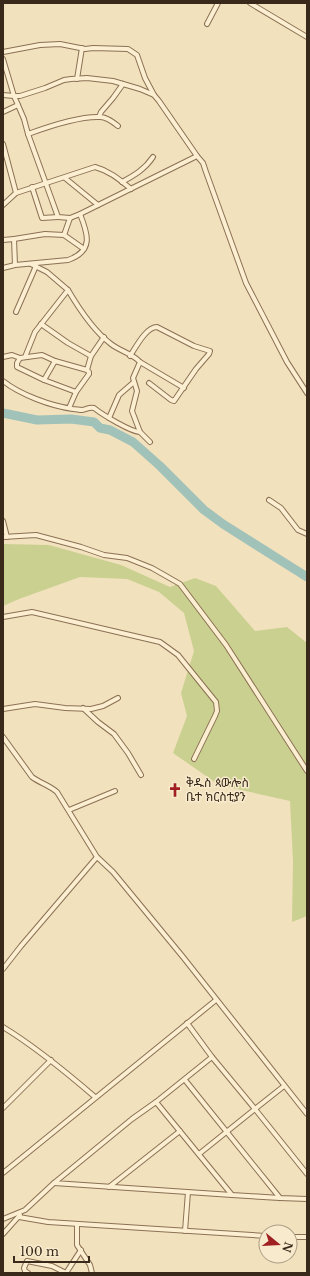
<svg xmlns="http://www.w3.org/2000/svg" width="310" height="1276" font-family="'Libre Baskerville','Noto Sans Ethiopic',serif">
  <rect width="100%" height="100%" fill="#f2e1bd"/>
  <polygon fill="#cad090" points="3,544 49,545 121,565 170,587 195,578 216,586 255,631 287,627 307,643 307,916 292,922 293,861 290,801 219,785 173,753 187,716 181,693 194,651 184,613 159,592 127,579 80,577 19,599 3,606"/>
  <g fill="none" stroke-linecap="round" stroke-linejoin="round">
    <polyline stroke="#a1c2b8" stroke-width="9" points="3,413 37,420 71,419 94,422 100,428 110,430 133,442 160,466 204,510 223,524 307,577"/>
    <defs>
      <g id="street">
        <polyline points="250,3 307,37"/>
        <polyline points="207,24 218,3"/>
        <polyline points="3,52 40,45 60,44 85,49 93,48 128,49 137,55 145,78 154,95"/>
        <polyline points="3,59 14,96 3,95"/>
        <polyline points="77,79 82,48"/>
        <polyline points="18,105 14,96 20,96 45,88 64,80 71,79 87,78 113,81 140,89 154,95 159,101 197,156"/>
        <path d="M3,112L18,105L24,119L28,134C47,127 79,116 100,117C107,117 113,122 118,126"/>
        <polyline points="99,117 101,112 113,98 123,84"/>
        <polyline points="28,134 58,217 70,218 80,214 197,156 203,163 206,172 246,283 287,362 307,393"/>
        <polyline points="3,144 16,193"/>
        <polyline points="65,178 98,205"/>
        <path d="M122,182C135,175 145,169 153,157"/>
        <polyline points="32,187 42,218 58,217"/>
        <path d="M3,205L16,193L95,167C110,171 120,180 131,189"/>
        <polyline points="64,235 84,249"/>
        <polyline points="3,240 14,239"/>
        <polyline points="15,265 14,239 45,234 64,235 70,218"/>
        <path d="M3,268L15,265L68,260C94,251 88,234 80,214"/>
        <path d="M68,290C78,307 95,332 111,344C120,351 133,354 140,362L133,378L137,391L132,411L140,432L150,442"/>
        <polyline points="16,312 36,266"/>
        <polyline points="41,324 68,343 91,356"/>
        <path d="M130,356C136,347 146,327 157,327L194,346L210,351L209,354L196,369L174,401L171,400L149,383"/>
        <polyline points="3,357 12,355 20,358"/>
        <polyline points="25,357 35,332 68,290 47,272 31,264"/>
        <polyline points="55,361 44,380 76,392"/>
        <polyline points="140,362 184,388"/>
        <polyline points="44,380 17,367 17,363 20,358 42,355 55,361 87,370"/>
        <path d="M3,381C21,395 51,406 73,409C76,409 79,410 82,410C87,409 89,407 94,408C103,415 131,432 140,432"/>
        <polyline points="69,408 76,392 89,374 89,372 87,370 91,356 104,337"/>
        <polyline points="109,418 119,395 134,382"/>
        <polyline points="269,500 281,508 298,530 307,534"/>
        <polyline points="3,521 7,537"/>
        <polyline points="3,537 36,535 81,547 104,555 127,558 152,568 180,584 226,645 307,771"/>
        <polyline points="3,617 32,612 160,642 178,655 216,702 217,711 215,716 194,759"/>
        <polyline points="83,708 98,722 114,734 128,753 141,775"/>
        <polyline points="3,709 35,704 65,708 91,709 103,706 118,698"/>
        <path d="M3,737L32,777C40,783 49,785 57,792L97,857L113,872L183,957L307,1114"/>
        <polyline points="69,810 115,791"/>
        <polyline points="3,969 21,946 97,857"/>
        <polyline points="187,1023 212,1057 255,1109 199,1154"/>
        <path d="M3,1027C36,1047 66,1072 95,1097"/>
        <polyline points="212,1057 156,1102 232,1195 280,1198 307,1199"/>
        <polyline points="185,1080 280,1198"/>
        <polyline points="284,1086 255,1109 307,1174"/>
        <polyline points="156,1102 132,1119 54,1183 232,1195"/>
        <polyline points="3,1108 51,1060"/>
        <polyline points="3,1173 216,1000"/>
        <polyline points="109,1187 180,1131"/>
        <polyline points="19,1217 48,1222 266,1236"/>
        <polyline points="3,1219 25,1210 54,1183"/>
        <polyline points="77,1224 77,1245 90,1265 92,1273"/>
        <polyline points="185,1231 188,1192"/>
        <polyline points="3,1234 20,1215"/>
        <polyline points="290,1237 307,1237"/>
        <polyline points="28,1273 25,1271 24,1268 27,1261 52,1266 66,1273"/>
        <polyline points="66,1273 81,1250"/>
      </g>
    </defs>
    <use href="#street" stroke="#8b7155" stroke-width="6"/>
    <use href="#street" stroke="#fceed1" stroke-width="4"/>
  </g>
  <defs>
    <symbol id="church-bare" viewBox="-9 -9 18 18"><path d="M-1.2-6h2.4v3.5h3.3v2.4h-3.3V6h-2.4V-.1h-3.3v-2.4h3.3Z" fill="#9f1f22" stroke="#f8ebcd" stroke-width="2.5" paint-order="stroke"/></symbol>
  </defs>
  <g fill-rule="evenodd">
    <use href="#church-bare" x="165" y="780" width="20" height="20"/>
  </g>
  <g text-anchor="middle" stroke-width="3" stroke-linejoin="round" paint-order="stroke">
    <g font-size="12" fill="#39291b" stroke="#f8ebcd" text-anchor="start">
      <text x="186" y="787">ቅዱስ ጳውሎስ<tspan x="186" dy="14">ቤተ ክርስቲያን</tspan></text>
    </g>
  </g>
  <rect width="310" height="1276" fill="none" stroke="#39291b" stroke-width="8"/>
  <g transform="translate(278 1244) rotate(108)"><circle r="19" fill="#f8ebcd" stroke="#ac9d86"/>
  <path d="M0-3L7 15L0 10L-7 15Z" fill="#9f1f22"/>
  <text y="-6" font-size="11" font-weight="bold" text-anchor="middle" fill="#39291b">N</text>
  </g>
  <path d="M14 1256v6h75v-6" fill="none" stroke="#39291b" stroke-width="2"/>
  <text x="20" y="1256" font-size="12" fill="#39291b" stroke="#f8ebcd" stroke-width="3" paint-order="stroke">100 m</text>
</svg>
